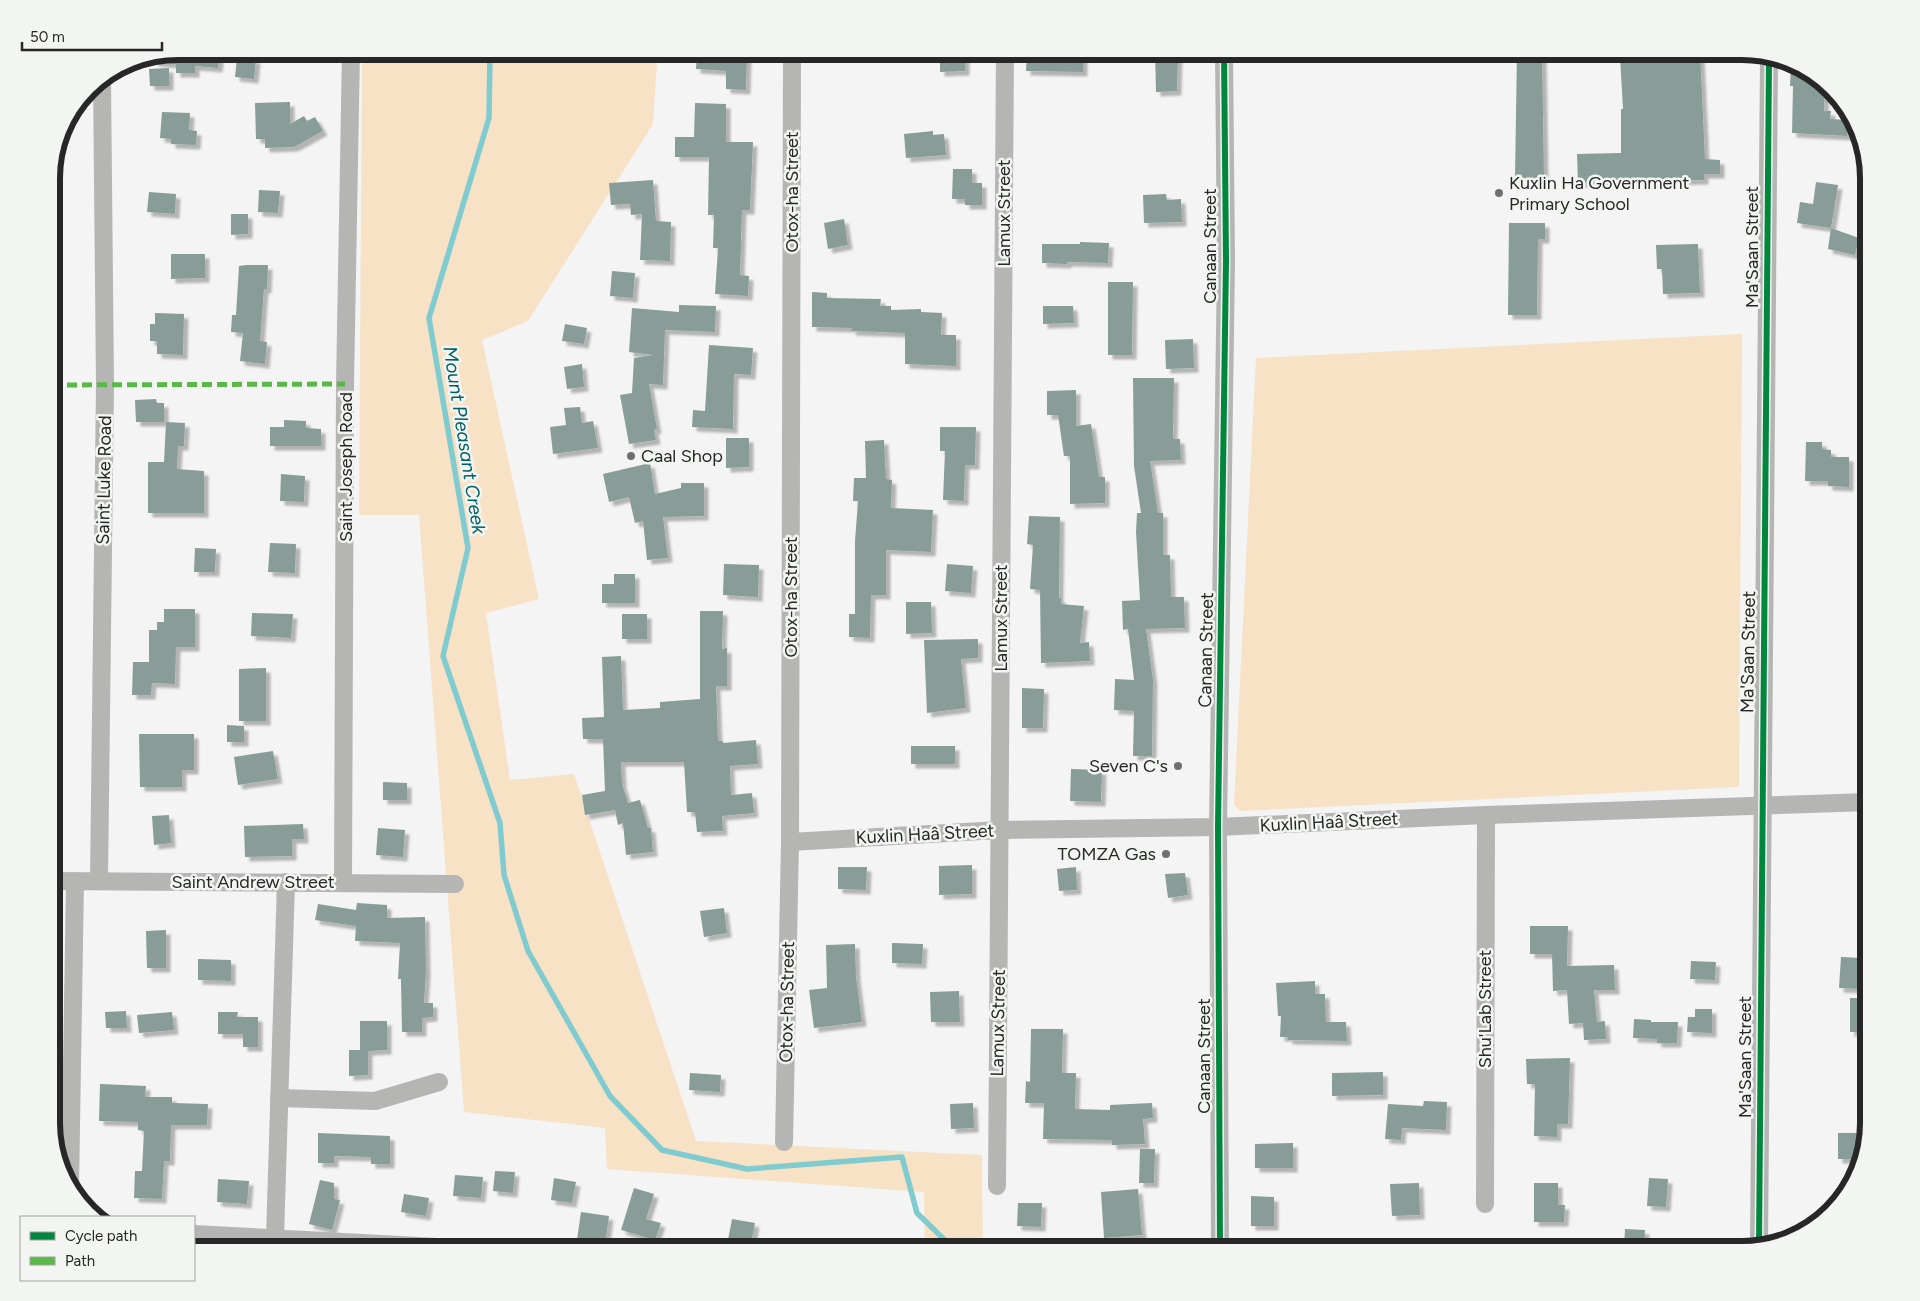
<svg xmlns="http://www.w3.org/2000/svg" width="1920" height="1301" font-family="Figtree,sans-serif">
  <defs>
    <filter id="shadow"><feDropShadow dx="4.5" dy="4.5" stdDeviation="1" flood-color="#0004"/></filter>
  </defs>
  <rect width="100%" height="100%" fill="#f3f4f3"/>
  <g fill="#f7e2c6">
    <polygon points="362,51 597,51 657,63 653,124 528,321 482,340 539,599 486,613 510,780 574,774 696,1141 982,1155 983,1250 925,1250 924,1192 607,1169 605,1128 464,1112 419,515 359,515"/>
    <polygon points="1742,334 1739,787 1240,811 1234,804 1256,358"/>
  </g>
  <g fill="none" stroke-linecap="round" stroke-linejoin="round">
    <polyline stroke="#80cbcf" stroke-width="5.5" points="490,51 489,118 429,318 468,548 443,656 500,823 504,875 528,951 610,1096 662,1150 747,1169 902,1157 917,1213 955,1250"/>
  </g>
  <g fill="#889d97" filter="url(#shadow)">
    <polygon points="178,51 220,51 218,68 195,66 195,73 176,73 176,64 154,62 154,56"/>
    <polygon points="697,51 747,51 746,90 726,89 726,71 696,69"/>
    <polygon points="940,51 965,51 965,71 940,72"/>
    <polygon points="1065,51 1083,51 1083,72 1026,71 1027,52 1065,53"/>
    <polygon points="1155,51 1178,51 1177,91 1156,92"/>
    <polygon points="1517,51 1542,51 1544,179 1515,178"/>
    <polygon points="1700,52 1705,159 1720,160 1720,174 1704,174 1704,180 1578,183 1577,154 1621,153 1621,109 1623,109 1620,56"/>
    <polygon points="237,57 256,59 254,79 235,77"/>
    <polygon points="1791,66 1813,73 1825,86 1824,111 1831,111 1830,119 1847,120 1847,136 1792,133 1793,86 1790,86"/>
    <polygon points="169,68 169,86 150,86 149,69"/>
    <polygon points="290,102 290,124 304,116 307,121 315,117 323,131 294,147 265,148 265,139 256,139 255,103"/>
    <polygon points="695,103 726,104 726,142 753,142 750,210 742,210 740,275 749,276 748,296 715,294 718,248 713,248 714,215 708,215 709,157 675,157 675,137 694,137"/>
    <polygon points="162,112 190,113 189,130 197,131 196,145 171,144 171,139 160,138"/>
    <polygon points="933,131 933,135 944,134 946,155 906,158 904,134"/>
    <polygon points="953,169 972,169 972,183 982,183 982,205 965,205 965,199 952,199"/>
    <polygon points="653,180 656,221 671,222 670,261 640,260 642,214 631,215 630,204 611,205 609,183"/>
    <polygon points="1816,182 1838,185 1831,228 1797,223 1800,202 1813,204"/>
    <polygon points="259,190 280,191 278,213 258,212"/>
    <polygon points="149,192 176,194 175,214 147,212"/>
    <polygon points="1166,194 1167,200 1181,199 1182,222 1144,223 1143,195"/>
    <polygon points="231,214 248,214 248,234 231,235"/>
    <polygon points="844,219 848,245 828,249 824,223"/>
    <polygon points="1509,223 1545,223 1545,239 1538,239 1537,315 1508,315"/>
    <polygon points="1831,228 1859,238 1855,255 1828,249"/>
    <polygon points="1080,242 1109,243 1108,263 1067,262 1067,264 1042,263 1042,244 1080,244"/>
    <polygon points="1698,244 1700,293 1663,294 1662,269 1657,269 1656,245"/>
    <polygon points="171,254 205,254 205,278 171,279"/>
    <polygon points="246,265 268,265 267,289 264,289 260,341 267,342 265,364 240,361 243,333 231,332 232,315 236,315 239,266"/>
    <polygon points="612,271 635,273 633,298 610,296"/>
    <polygon points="1108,282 1133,282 1132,355 1108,355"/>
    <polygon points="812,292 827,293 827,298 881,299 880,306 891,306 891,310 921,309 921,312 942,313 941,335 956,335 956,366 905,364 905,333 851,331 852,328 812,327"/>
    <polygon points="679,305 716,306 715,332 665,330 663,385 649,384 657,429 654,430 656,440 629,444 620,395 632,393 634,358 653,355 629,352 632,308 679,312"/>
    <polygon points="1043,306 1073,306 1074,323 1043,324"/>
    <polygon points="155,313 184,314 183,355 157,354 157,341 150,341 150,324 155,324"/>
    <polygon points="565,324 587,328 584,344 562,341"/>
    <polygon points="1193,339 1194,368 1166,369 1165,340"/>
    <polygon points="709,345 753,348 751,375 734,374 733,429 692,427 693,410 705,411"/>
    <polygon points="582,364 584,387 567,389 564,367"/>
    <polygon points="1133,378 1174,378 1173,439 1180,439 1181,460 1150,461 1158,513 1163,513 1163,555 1170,555 1171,597 1184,597 1185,628 1146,629 1153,680 1152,756 1133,756 1134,711 1114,710 1115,679 1134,680 1128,629 1123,630 1122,601 1140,600 1136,532 1137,513 1141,513 1134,466"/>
    <polygon points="1076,390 1076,426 1091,424 1099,477 1105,477 1105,503 1070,504 1070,456 1064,456 1058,415 1047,415 1047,391"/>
    <polygon points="156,399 157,403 164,403 164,422 136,422 135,400"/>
    <polygon points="580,407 582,423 593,421 598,448 553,454 550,427 566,425 564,408"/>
    <polygon points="284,420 306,421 306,428 321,429 321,446 270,446 270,427 284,427"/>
    <polygon points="166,422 185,423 184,446 178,446 177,469 204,471 204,513 148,513 148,462 164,462"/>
    <polygon points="940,427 976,427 975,465 965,465 964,501 943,500 945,451 940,451"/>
    <polygon points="726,438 749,438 749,467 726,468"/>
    <polygon points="884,440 886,479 892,480 891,508 933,510 931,552 886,550 886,595 871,595 870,638 849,637 849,614 855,614 855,541 858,501 853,501 854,478 866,478 865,441"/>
    <polygon points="1806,442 1822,442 1822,449 1831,450 1831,457 1849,457 1849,487 1828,486 1828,481 1805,481"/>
    <polygon points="650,463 655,494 681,488 681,483 704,483 704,516 663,517 668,558 647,560 643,521 635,523 629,497 609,502 603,474"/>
    <polygon points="281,474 305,476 304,502 280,501"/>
    <polygon points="1029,516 1060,517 1059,598 1061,598 1061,604 1084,606 1080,643 1089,642 1090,661 1041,663 1040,590 1030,589 1033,545 1027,544"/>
    <polygon points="270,543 296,544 295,573 268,572"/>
    <polygon points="195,548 216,549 215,572 194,572"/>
    <polygon points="724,564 759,565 758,597 723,595"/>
    <polygon points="947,564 973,566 971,593 945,591"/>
    <polygon points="614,574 635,574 635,603 602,603 602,584 614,584"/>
    <polygon points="906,602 931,602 932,633 906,634"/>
    <polygon points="164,609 195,609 195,647 176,647 175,684 152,683 151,695 132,695 133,662 149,662 149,630 157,630 157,622 164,622"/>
    <polygon points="700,611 723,611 722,649 727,648 727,686 716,686 718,741 723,741 723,743 756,740 758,764 730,766 731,795 752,793 754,813 722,816 723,831 697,832 695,812 687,812 684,762 621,762 622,784 628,803 640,800 648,828 651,828 653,852 626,855 623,823 618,825 615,810 585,815 582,795 605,791 603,739 583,739 582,718 604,717 602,657 621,656 623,710 660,708 660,702 700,699"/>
    <polygon points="252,613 293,614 291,638 251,636"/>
    <rect x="622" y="614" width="25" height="25"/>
    <polygon points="978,639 978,658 961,659 966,708 927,713 924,640"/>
    <polygon points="266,668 266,721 239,721 239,669"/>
    <polygon points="1022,688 1044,689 1043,728 1022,728"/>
    <polygon points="227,725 244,726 244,742 227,742"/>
    <polygon points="139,734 194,734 194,770 182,770 182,787 140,787"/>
    <rect x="911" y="746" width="44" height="18"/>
    <polygon points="273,751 278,779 238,785 234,757"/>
    <polygon points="1071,769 1102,770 1101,802 1070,801"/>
    <polygon points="383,782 407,783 407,800 383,800"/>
    <polygon points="169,815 171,843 154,845 152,816"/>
    <polygon points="303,824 304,839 292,839 292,856 245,857 244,826"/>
    <polygon points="378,828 405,830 403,857 376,855"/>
    <polygon points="972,865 972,894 939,895 939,866"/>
    <polygon points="838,867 867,867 866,890 838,889"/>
    <polygon points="1076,867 1077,890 1059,891 1057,869"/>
    <polygon points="1185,873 1188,895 1168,898 1165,874"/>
    <polygon points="357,903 387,905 387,918 425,917 426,971 424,1003 433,1003 433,1017 422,1018 422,1032 402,1032 401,979 398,979 400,943 355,941 356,926 315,920 318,904 356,910"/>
    <polygon points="724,908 727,933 704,937 700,911"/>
    <polygon points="1530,926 1568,926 1567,966 1614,965 1615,990 1594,990 1597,1022 1605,1021 1606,1039 1584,1040 1583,1023 1569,1024 1567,990 1553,991 1552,954 1530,954"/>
    <polygon points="166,930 166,968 147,968 146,931"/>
    <polygon points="892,943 923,944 922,964 892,963"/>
    <polygon points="855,944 856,977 862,1022 814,1028 809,990 827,988 826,945"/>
    <polygon points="1841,957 1863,958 1861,989 1839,988"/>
    <polygon points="198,959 231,960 231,981 198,980"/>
    <polygon points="1691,961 1716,962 1715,980 1690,979"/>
    <polygon points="1315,981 1315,994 1325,994 1326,1022 1346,1022 1347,1041 1288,1040 1288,1037 1280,1037 1281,1016 1278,1016 1276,983"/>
    <polygon points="959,991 960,1022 931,1022 930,992"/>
    <rect x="1850" y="998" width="19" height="34"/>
    <polygon points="1695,1009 1712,1009 1712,1033 1687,1032 1688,1017 1695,1017"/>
    <polygon points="126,1011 127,1028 106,1028 105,1012"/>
    <polygon points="172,1012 174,1030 139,1033 137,1015"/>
    <polygon points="218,1012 238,1012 237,1017 258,1017 258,1047 243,1047 243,1034 218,1034"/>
    <polygon points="1634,1019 1651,1020 1651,1022 1678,1022 1677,1043 1657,1043 1657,1039 1633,1038"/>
    <polygon points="360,1021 387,1021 387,1050 368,1051 368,1075 349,1076 349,1050 360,1050"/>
    <polygon points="1031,1029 1063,1029 1062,1073 1076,1073 1075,1109 1110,1110 1110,1105 1152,1103 1153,1118 1143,1119 1145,1144 1112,1145 1112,1140 1043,1139 1044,1103 1025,1103 1026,1081 1030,1082"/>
    <polygon points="1570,1058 1568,1124 1557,1124 1557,1137 1534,1136 1535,1084 1527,1084 1526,1059"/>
    <polygon points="1383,1072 1383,1095 1332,1096 1332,1073"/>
    <polygon points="690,1073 721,1075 720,1092 689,1090"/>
    <polygon points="100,1084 146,1086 145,1097 172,1097 172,1103 208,1104 207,1125 171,1125 170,1161 164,1161 162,1199 134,1198 135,1171 142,1171 144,1131 138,1130 138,1122 99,1121"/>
    <polygon points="1424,1101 1447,1102 1446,1130 1402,1128 1401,1140 1385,1139 1388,1104 1423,1106"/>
    <polygon points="973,1103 974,1128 951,1129 950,1104"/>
    <polygon points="318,1133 390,1136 390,1164 371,1164 371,1157 334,1156 334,1163 318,1163"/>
    <polygon points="1838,1133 1861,1133 1861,1148 1858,1159 1838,1159"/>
    <polygon points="1293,1143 1293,1168 1255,1168 1255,1144"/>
    <polygon points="1140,1149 1155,1149 1154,1183 1139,1183"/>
    <polygon points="495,1171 515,1172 513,1193 493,1191"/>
    <polygon points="455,1175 483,1177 481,1198 453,1196"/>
    <polygon points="554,1178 576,1182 572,1203 551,1200"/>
    <polygon points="1649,1178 1668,1179 1666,1207 1647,1206"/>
    <polygon points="218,1179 249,1181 247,1204 217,1202"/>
    <polygon points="320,1180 334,1183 334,1199 340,1200 332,1230 309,1224"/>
    <polygon points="1419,1183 1420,1215 1392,1216 1390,1184"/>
    <polygon points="1534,1183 1558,1183 1558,1205 1565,1205 1564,1222 1534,1222"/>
    <polygon points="634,1188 654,1194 646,1219 661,1223 655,1240 621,1230"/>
    <polygon points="1138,1189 1142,1235 1104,1238 1101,1192"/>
    <polygon points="404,1194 429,1198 426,1216 401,1212"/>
    <polygon points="1251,1196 1274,1197 1274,1226 1251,1226"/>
    <polygon points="1018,1203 1042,1203 1041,1227 1017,1226"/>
    <polygon points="581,1212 609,1216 605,1244 577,1240"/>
    <polygon points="732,1219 755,1223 751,1243 728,1240"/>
    <polygon points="1625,1229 1645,1230 1644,1250 1624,1250"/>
  </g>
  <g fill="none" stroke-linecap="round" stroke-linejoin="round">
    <g stroke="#b5b5b4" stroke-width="18">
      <polyline points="790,842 1000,830 1218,827 1486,815 1869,802"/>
      <polyline points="52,881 455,884"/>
      <polyline points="99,881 105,385 102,79"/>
      <polyline points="343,883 345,384 351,51"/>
      <polyline points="279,1098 375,1101 439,1082"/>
      <polyline points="784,1142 790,842 792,51"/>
      <polyline points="997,1186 1005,51"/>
      <polyline points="70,1188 75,881"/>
      <polyline points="1485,1204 1486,815"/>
      <polyline points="194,1234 494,1250"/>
      <polyline points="275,1238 286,882"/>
      <polyline points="1759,1245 1769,59"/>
      <polyline points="1220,1250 1218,827 1226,260 1224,51"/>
    </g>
    <polyline stroke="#58b947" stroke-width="5" stroke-dasharray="10 5" stroke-linecap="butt" points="52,385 345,384"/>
    <defs>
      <g id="cycleway">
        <polyline points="1759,1245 1769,59"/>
        <polyline points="1220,1250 1218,827 1226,260 1224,51"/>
      </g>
    </defs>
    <use href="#cycleway" stroke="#f3f5f2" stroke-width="9"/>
    <use href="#cycleway" stroke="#00873e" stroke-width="6"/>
  </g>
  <g fill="#6e6f6e" stroke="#f3f5f2" stroke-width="2">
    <circle cx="1499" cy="193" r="5"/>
    <circle cx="631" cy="456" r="5"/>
    <circle cx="1178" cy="766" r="5"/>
    <circle cx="1166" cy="854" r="5"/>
  </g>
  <g text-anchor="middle" stroke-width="5" stroke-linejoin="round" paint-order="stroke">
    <g font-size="18" fill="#262726" stroke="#f3f5f2" text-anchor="start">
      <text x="1509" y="189">Kuxlin Ha Government<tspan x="1509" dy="21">Primary School</tspan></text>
      <text x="641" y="462">Caal Shop</text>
      <text x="1168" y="772" text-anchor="end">Seven C's</text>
      <text x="1156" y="860" text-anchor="end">TOMZA Gas</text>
    </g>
    <g font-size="18" fill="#262726" stroke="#f3f5f2">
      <text transform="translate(792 192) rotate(-90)" y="6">Otox-ha Street</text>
      <text transform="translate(1004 213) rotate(-90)" y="6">Lamux Street</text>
      <text transform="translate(1210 246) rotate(-90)" y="6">Canaan Street</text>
      <text transform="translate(1752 247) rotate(-90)" y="6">Ma'Saan Street</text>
      <text transform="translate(346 467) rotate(-90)" y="6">Saint Joseph Road</text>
      <text transform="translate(104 480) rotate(-89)" y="6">Saint Luke Road</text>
      <text transform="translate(791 597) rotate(-90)" y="6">Otox-ha Street</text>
      <text transform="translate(1001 618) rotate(-90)" y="6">Lamux Street</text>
      <text transform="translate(1206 650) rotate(-89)" y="6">Canaan Street</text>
      <text transform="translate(1748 652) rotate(-89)" y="6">Ma'Saan Street</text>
      <text transform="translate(1329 822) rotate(-3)" y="6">Kuxlin Haâ Street</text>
      <text transform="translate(925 834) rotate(-3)" y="6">Kuxlin Haâ Street</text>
      <text x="253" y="888">Saint Andrew Street</text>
      <text transform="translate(787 1002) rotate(-89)" y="6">Otox-ha Street</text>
      <text transform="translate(1485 1009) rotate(-90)" y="6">Shu'Lab Street</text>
      <text transform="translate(998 1023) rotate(-89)" y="6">Lamux Street</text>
      <text transform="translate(1204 1056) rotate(-90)" y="6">Canaan Street</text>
      <text transform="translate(1745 1057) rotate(-90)" y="6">Ma'Saan Street</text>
    </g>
    <g font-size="19" font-style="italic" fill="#006165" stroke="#f3f5f2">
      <text transform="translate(465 440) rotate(81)" y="7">Mount Pleasant Creek</text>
    </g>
  </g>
  <path d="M0 0H1920V1301H0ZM178 60H1742A118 118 0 0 1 1860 178V1123A118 118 0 0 1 1742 1241H178A118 118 0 0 1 60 1123V178A118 118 0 0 1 178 60Z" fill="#f3f5f2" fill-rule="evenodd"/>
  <path fill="none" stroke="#262726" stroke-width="6" d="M178 60H1742A118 118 0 0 1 1860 178V1123A118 118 0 0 1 1742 1241H178A118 118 0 0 1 60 1123V178A118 118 0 0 1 178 60Z"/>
  <rect x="20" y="1216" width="175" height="65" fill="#f3f5f2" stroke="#a1a3a0"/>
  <rect x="30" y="1232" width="25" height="8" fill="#00873e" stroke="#a1a3a0"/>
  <text x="65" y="1241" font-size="15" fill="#262726">Cycle path</text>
  <rect x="30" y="1257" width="25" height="8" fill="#58b947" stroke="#a1a3a0"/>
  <text x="65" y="1266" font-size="15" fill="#262726">Path</text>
  <path d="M22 42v8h140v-8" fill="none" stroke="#262726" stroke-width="2.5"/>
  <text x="30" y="42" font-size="15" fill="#262726" stroke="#f3f5f2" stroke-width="4" paint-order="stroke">50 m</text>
</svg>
